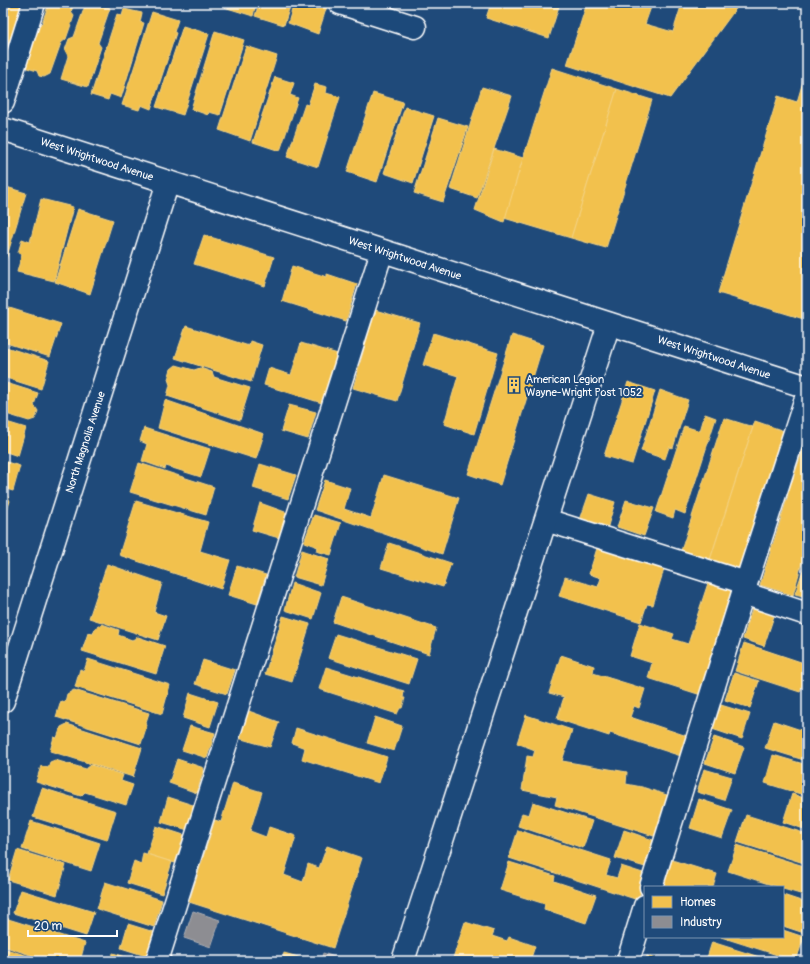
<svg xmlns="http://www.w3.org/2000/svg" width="810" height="964" font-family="Pangolin,sans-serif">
  <rect width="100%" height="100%" fill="#1f4a7a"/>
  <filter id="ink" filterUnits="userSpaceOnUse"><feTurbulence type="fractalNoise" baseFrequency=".025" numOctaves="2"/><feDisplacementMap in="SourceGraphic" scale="8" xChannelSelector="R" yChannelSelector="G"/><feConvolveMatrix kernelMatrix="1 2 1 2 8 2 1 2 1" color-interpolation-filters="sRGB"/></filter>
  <g filter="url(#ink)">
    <g fill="#f2c14e" stroke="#f6d483">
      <polygon points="3,3 22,3 3,61"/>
      <polygon points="49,3 74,3 71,12 74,16 66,39 61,43 50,74 44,77 39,76 37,71 24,67 37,27 42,23"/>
      <polygon points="86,3 93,3 110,8 98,43 101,47 88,87 61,79 68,56 65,50 69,39 74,37"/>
      <polygon points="225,3 256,3 253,16 224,7"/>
      <polygon points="259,3 291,3 284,25 255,16"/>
      <polygon points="294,3 328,3 318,34 288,23"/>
      <polygon points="491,3 560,3 549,38 486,18"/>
      <polygon points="587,3 638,3 651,7 645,24 673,32 682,3 740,3 670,98 567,65"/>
      <polygon points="124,9 142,13 140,22 144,23 121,98 110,94 108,100 91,95 117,14 122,16"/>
      <polygon points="152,12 178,20 174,32 176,33 151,109 141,105 139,110 122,105"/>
      <polygon points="183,26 209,34 183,115 156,107"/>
      <polygon points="215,31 244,40 220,115 209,112 208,115 191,109"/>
      <polygon points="246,46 277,56 250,141 219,130"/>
      <polygon points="552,68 617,89 571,238 504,218"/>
      <polygon points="807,68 807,320 718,293 778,96 797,102"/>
      <polygon points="275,77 294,83 290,95 298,98 280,151 253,142"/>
      <polygon points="315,84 327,87 326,93 340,97 318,167 287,157 305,104 308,105"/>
      <polygon points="482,87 512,96 477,198 450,189"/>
      <polygon points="617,89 652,100 606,248 571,238"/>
      <polygon points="373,93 403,102 377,182 347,172"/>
      <polygon points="405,107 434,116 413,183 384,173"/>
      <polygon points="438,118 468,127 443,202 414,193"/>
      <polygon points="494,149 523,158 504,222 475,210"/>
      <polygon points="3,186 26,193 4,266 3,266"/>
      <polygon points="41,199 73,207 54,281 17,272 22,254 18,253 22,239 30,242"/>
      <polygon points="78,209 113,220 90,294 55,282"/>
      <polygon points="204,235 274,257 265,286 194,264"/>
      <polygon points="292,266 327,277 327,274 357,284 346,321 282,301"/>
      <polygon points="3,306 61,324 50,357 3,342"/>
      <polygon points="375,310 420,323 397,401 353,388"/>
      <polygon points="186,326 249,346 250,341 262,345 251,382 175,358"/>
      <polygon points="433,333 498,353 474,434 444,424 458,376 423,365"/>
      <polygon points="512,335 543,345 500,485 468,474"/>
      <polygon points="301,343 338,354 322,403 264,385 269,368 291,375"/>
      <polygon points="3,346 49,361 41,389 3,377"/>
      <polygon points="176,365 194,370 200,368 212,372 214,377 250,388 240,420 167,396 170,385 168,379 171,369"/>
      <polygon points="3,382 38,393 34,405 38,411 35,419 29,421 3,413"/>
      <polygon points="628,382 655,391 632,464 604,456"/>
      <polygon points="660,390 688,400 673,448 669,447 665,459 641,451"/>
      <polygon points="165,400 264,434 256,459 158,428"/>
      <polygon points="289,405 316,412 308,439 281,431"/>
      <polygon points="705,414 716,418 685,514 675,510 673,518 656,512 684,426 700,431"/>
      <polygon points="724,418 753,427 708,566 679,557"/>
      <polygon points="3,421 26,428 18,456 3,451"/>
      <polygon points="755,421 787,432 740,577 708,566"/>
      <polygon points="144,428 210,449 201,477 166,466 165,469 142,461 147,444 140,441"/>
      <polygon points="807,438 807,545 793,595 760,585 788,496 785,491 786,486 792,482"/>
      <polygon points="3,461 20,466 13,491 3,488"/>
      <polygon points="139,463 214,487 206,515 130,492"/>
      <polygon points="260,464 296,475 288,499 253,488"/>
      <polygon points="384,475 459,498 442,554 315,510 325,480 350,488 344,509 371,518"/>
      <polygon points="3,493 6,494 10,501 7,510 3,510"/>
      <polygon points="589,494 615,502 607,529 580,520"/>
      <polygon points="626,500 654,508 644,536 617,527"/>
      <polygon points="136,501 208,522 200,551 230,560 221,589 119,555"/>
      <polygon points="260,503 288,513 279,538 252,530"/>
      <polygon points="314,515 341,523 331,555 316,551 318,547 304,542"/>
      <polygon points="389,543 451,563 443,587 381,568"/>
      <polygon points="598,545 665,566 653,605 647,604 641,622 559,596 565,577 598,587 601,578 589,574"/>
      <polygon points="302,550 329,559 321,585 294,577"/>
      <polygon points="107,564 162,583 154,612 166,616 158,640 89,618"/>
      <polygon points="237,566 266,575 257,604 228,595"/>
      <polygon points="804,567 807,568 807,597 795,594"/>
      <polygon points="709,580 736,589 701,695 648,678 652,663 630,656 640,623 674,634 672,639 688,644"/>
      <polygon points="292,583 321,593 313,619 285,610"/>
      <polygon points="341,597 436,628 429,654 333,622"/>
      <polygon points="753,606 775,613 764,646 743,639"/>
      <polygon points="283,616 310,624 292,682 265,674"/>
      <polygon points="102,624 119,630 118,635 132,640 138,637 165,646 156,674 82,651 88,633 93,634 95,628"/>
      <polygon points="336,634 417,659 409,684 328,658"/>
      <polygon points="744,643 807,664 807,671 800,692 735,671"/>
      <polygon points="561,655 594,666 593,673 645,689 639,708 634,706 630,717 690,737 684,757 610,733 609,736 557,719 564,697 549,693"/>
      <polygon points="88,659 170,685 162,714 75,687 80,669 84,671"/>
      <polygon points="203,660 235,670 227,694 195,684"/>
      <polygon points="326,667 404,691 403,698 405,698 402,708 400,708 397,714 319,689"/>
      <polygon points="734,673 759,681 750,708 725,700"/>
      <polygon points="74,690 149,713 145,725 147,725 141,744 56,717 61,701 65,702 67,694"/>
      <polygon points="190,693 218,702 210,727 183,718"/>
      <polygon points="721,705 750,714 742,739 712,729"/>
      <polygon points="246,710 279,722 270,747 238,738"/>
      <polygon points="526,715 572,730 562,761 627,772 626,784 642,787 670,796 657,837 555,805 557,797 522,790 527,756 533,757 535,750 517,743"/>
      <polygon points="375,717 402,726 394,751 367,743"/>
      <polygon points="774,721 807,732 807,761 765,748"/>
      <polygon points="67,724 142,748 133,777 50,751 54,737 57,738 61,727"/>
      <polygon points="190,726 215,733 207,758 182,750"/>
      <polygon points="296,728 387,757 379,783 302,759 305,748 292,743"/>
      <polygon points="714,737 744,747 735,773 705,763"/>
      <polygon points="773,755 807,765 807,796 765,783"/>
      <polygon points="177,759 204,768 197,793 169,783"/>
      <polygon points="55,760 86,769 91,765 123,775 121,781 133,785 126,805 85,792 81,796 36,782 41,766 48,768 50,762"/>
      <polygon points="704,769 732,777 724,800 697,792"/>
      <polygon points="233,783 262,792 250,831 266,837 269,827 296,836 284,875 303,882 308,864 319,868 327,846 362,858 333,948 189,902 215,820 221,822"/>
      <polygon points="42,788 116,811 107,840 33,817"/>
      <polygon points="792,794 807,799 807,830 783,822"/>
      <polygon points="168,797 196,806 188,830 161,822"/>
      <polygon points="699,799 732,810 722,838 690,828"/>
      <polygon points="533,802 592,821 583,848 518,826 522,813 529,815"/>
      <polygon points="746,815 807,834 807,864 737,842"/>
      <polygon points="31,821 100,843 91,871 22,849"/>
      <polygon points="156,826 184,835 175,863 147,854"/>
      <polygon points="518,830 611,860 606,875 617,878 621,866 646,874 638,900 509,858"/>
      <polygon points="624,830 653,840 645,867 615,858"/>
      <polygon points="737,845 807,867 807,896 783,889 783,887 778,887 728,871"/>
      <polygon points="17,850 66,865 57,895 8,880"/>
      <polygon points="143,853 172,862 162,894 127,883 134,861 141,864"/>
      <polygon points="672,860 717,874 713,887 663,887"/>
      <polygon points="509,862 555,876 554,881 596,895 586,923 544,909 545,904 500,890"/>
      <polygon points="105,882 162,900 154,927 97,909"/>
      <polygon points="21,890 94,912 86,936 13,913"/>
      <polygon points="783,895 807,903 807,934 783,926"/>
      <polygon points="5,918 85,943 80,961 49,961 3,946 3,925"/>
      <polygon points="465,922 494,931 492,936 507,941 509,937 535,946 531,958 532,961 452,961"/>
      <polygon points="128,924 154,932 146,956 121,948"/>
      <polygon points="783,930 804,937 796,961 721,937 783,937"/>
      <polygon points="712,942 772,961 706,961"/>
      <polygon points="3,948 43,961 3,961"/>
      <polygon points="113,953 139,961 111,961"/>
      <polygon points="284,953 309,960 282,961"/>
      <polygon points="647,956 663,961 645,961"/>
    </g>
    <g fill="#8d8d92" stroke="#afafb3">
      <polygon points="193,911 220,920 211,947 184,938"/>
      <polygon points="323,953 346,961 321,961"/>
    </g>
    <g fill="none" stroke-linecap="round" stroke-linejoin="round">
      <defs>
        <g id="minor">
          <polyline points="340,3 415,27"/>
          <polyline points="3,102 34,3"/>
          <polyline points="3,129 807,387"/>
          <polyline points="546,520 746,583"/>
          <polyline points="743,593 807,614"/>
          <polyline points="3,701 168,182"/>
          <polyline points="651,887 743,593 807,395"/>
          <polyline points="157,961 382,251"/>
          <polyline points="403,961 609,324"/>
          <polyline points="628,961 645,906"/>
        </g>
      </defs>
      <use href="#minor" stroke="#fff" stroke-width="25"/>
      <use href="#minor" stroke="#1f4a7a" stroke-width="22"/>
    </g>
  </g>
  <defs>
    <symbol id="building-bare" viewBox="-9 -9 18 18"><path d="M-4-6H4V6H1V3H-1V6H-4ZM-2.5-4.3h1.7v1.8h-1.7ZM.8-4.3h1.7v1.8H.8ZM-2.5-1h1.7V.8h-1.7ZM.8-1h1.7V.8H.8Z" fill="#ffd166" stroke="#1f4a7a" stroke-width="2.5" paint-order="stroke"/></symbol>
  </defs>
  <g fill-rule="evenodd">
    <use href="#building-bare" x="503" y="374" width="22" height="22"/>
  </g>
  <g text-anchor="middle" stroke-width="4" stroke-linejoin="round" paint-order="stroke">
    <g font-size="11" fill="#fff" stroke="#1f4a7a">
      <text transform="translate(97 159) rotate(18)" y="4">West Wrightwood Avenue</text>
      <text transform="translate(405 258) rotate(18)" y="4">West Wrightwood Avenue</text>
      <text transform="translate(714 357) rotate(18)" y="4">West Wrightwood Avenue</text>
      <text transform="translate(85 442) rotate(-72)" y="4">North Magnolia Avenue</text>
    </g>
    <g font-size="11" fill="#fff" stroke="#1f4a7a" text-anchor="start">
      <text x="526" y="383">American Legion<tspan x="526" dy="13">Wayne-Wright Post 1052</tspan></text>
    </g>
  </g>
  <rect width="810" height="964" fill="none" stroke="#1f4a7a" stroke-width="16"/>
  <rect x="8" y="8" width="794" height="948" fill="none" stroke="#fff" stroke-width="1.5" filter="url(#ink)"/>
  <rect x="644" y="886" width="140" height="52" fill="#1f4a7a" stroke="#7992af"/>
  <rect x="652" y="896" width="20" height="12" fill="#f2c14e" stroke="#7992af"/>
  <text x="680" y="906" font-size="12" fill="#ffffff">Homes</text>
  <rect x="652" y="916" width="20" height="12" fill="#8d8d92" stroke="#7992af"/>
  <text x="680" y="926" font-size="12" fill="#ffffff">Industry</text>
  <path d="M28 930v6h89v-6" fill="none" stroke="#ffffff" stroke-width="2"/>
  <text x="34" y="930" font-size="12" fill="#ffffff" stroke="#1f4a7a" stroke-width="3" paint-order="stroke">20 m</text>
</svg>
